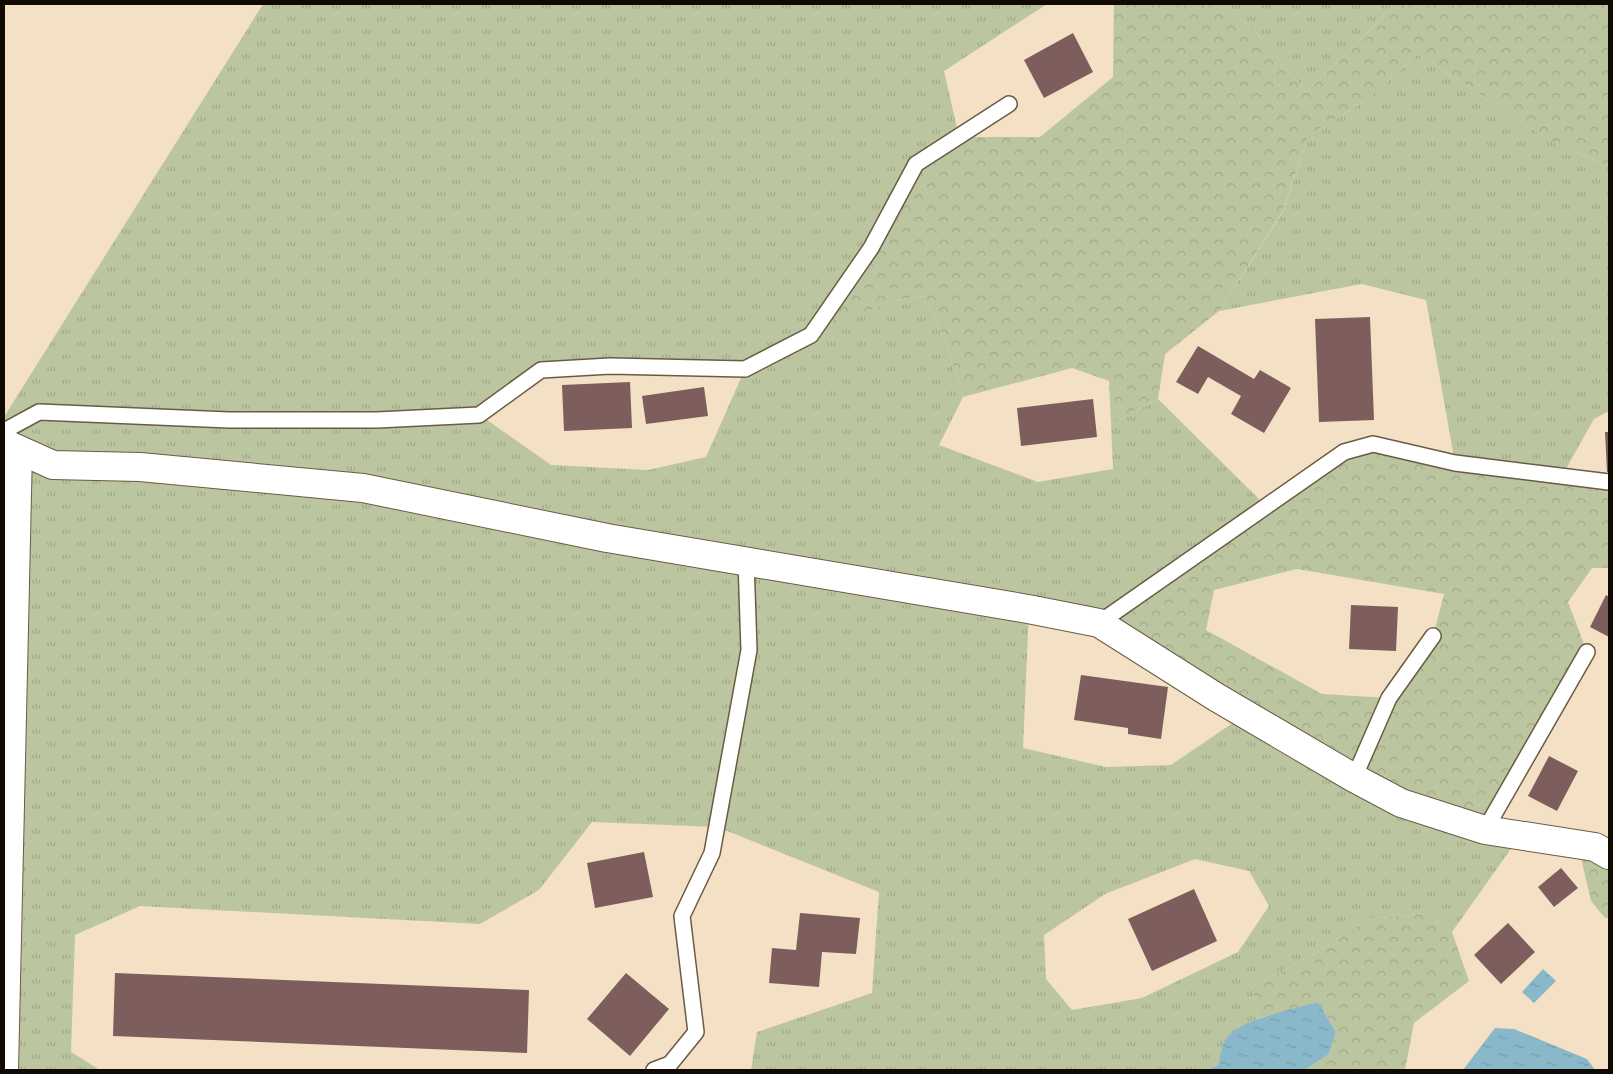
<svg xmlns="http://www.w3.org/2000/svg" width="1613" height="1074" font-family="'Zilla Slab',serif">
  <defs>
    <pattern id="grass-tufts" width="24" height="20" patternUnits="userSpaceOnUse" patternTransform="scale(1.25)"><rect width="24" height="20" fill="#bbc6a0"/><path d="M3 7l-1-3M5 7V3M7 7l1-3M15 17l-1-3M17 17v-4M19 17l1-3" fill="none" stroke="#a0a988"/></pattern>
    <pattern id="forest-crowns" width="20" height="18" patternUnits="userSpaceOnUse" patternTransform="scale(1.25)"><rect width="20" height="18" fill="#bbc6a0"/><path d="M2 6a3 3 0 1 1 6 0M12 15a3 3 0 1 1 6 0" fill="none" stroke="#a0a988"/></pattern>
    <pattern id="water-ripples" width="26" height="14" patternUnits="userSpaceOnUse" patternTransform="scale(1.25)"><rect width="26" height="14" fill="#89b8cb"/><path d="M2 4q2-2 4 0t4 0M15 11q2-2 4 0t4 0" fill="none" stroke="#759dad"/></pattern>
  </defs>
  <rect width="100%" height="100%" fill="#f3e0c5"/>
  <g fill="url(#grass-tufts)" fill-rule="evenodd">
    <path d="M263,4H1116H1047L944,71L959,137L812,334L896,300L925,296L945,341L963,397L939,445L1038,482L1113,469L1111,424L1158,399L1266,506L1099,623L1029,609L1023,748L1106,767L1171,765L1246,714L1520,836L1452,932L1427,913L1368,919L1316,953L1251,987L1260,1018C1229,1033 1227,1032 1218,1065L1208,1070H751L757,1032L872,993L879,892L717,827L592,822L539,890L480,924L140,906L75,935L71,1052L100,1070H4L18,450L4,443V417ZM745,369L706,457L648,470L551,465L480,415L541,370ZM1195,859L1249,871L1269,906L1238,952L1142,998L1072,1010L1046,979L1044,935L1105,894Z"/>
    <polygon points="1219,4 1393,4 1376,24 1306,92 1254,30"/>
    <polygon points="1418,54 1551,141 1609,167 1609,411 1594,419 1562,476 1455,463 1426,300 1362,284 1219,311 1283,212 1308,136 1368,99"/>
  </g>
  <g fill="url(#forest-crowns)" fill-rule="evenodd">
    <polygon points="1114,4 1219,4 1254,30 1306,92 1376,24 1393,4 1609,4 1609,167 1551,141 1418,54 1368,99 1308,136 1283,211 1219,311 1165,354 1158,399 1111,424 1109,381 1072,368 963,397 945,341 925,296 896,300 811,335 916,164 959,137 1040,137 1113,77"/>
    <path d="M1373,444L1609,482V568H1592L1568,602L1587,652L1485,830L1401,803L1099,623L1344,452ZM1297,569L1444,594L1433,636L1388,698L1322,694L1206,630L1214,590Z"/>
    <polygon points="1578,845 1609,855 1609,918 1605,918 1591,901"/>
    <polygon points="1427,913 1452,932 1469,981 1414,1023 1405,1070 1305,1070 1329,1054 1336,1032 1318,1002 1260,1018 1251,987 1316,953 1368,919"/>
  </g>
  <g fill="url(#water-ripples)">
    <polygon points="1543,969 1556,981 1534,1003 1522,992"/>
    <path d="M1318,1002L1336,1032L1329,1054L1305,1070H1208L1218,1065C1220,1058 1221,1049 1224,1042C1234,1020 1295,1009 1318,1002Z"/>
    <polygon points="1495,1028 1514,1029 1587,1059 1595,1070 1463,1070"/>
  </g>
  <g fill="#7d5e5c">
    <polygon points="1073,33 1093,72 1044,98 1024,60"/>
    <polygon points="1370,317 1374,420 1319,422 1315,319"/>
    <polygon points="1198,346 1254,379 1260,370 1291,388 1264,433 1231,414 1241,396 1208,377 1198,394 1176,382"/>
    <polygon points="630,382 632,428 564,431 562,385"/>
    <polygon points="704,387 708,416 646,424 642,396"/>
    <polygon points="1093,399 1097,437 1021,446 1017,408"/>
    <polygon points="1605,432 1609,432 1609,472 1607,472"/>
    <polygon points="1606,595 1609,597 1609,637 1590,627"/>
    <polygon points="1351,605 1398,607 1396,651 1349,649"/>
    <polygon points="1081,675 1168,687 1161,739 1128,734 1128,728 1074,720"/>
    <polygon points="1549,756 1578,771 1557,811 1528,796"/>
    <polygon points="644,852 653,897 595,908 587,863"/>
    <polygon points="1561,868 1578,888 1554,907 1538,887"/>
    <polygon points="1194,889 1217,941 1152,971 1128,919"/>
    <polygon points="800,913 860,918 856,954 822,952 819,987 769,983 772,948 796,950"/>
    <polygon points="1508,923 1535,952 1501,984 1474,955"/>
    <polygon points="115,973 529,990 527,1053 113,1036"/>
    <polygon points="626,973 669,1009 630,1056 587,1019"/>
  </g>
  <g fill="none" stroke-linecap="round" stroke-linejoin="round">
    <defs>
      <g id="lane">
        <polyline points="4,431 39,412 229,420 377,420 479,415 541,370 610,366 745,369 811,335 871,248 916,164 1009,104"/>
        <polyline points="1099,623 1344,452 1373,444 1455,463 1609,482"/>
        <polyline points="1354,778 1389,698 1433,636"/>
        <polyline points="1485,830 1587,652"/>
        <polyline points="654,1070 670,1064 696,1032 682,916 712,853 749,650 746,561"/>
      </g>
      <g id="street">
        <polyline points="4,443 53,465 140,467 363,488 607,538 1028,609 1099,623 1216,697 1354,778 1401,803 1485,830 1595,847 1609,855"/>
        <polyline points="4,1070 18,450"/>
      </g>
    </defs>
    <use href="#lane" stroke="#6c5b43" stroke-width="18"/>
    <use href="#street" stroke="#6c5b43" stroke-width="30"/>
    <use href="#lane" stroke="#fff" stroke-width="15"/>
    <use href="#street" stroke="#fff" stroke-width="28"/>
  </g>
  <rect width="1613" height="1074" fill="none" stroke="#100a03" stroke-width="10"/>
</svg>
